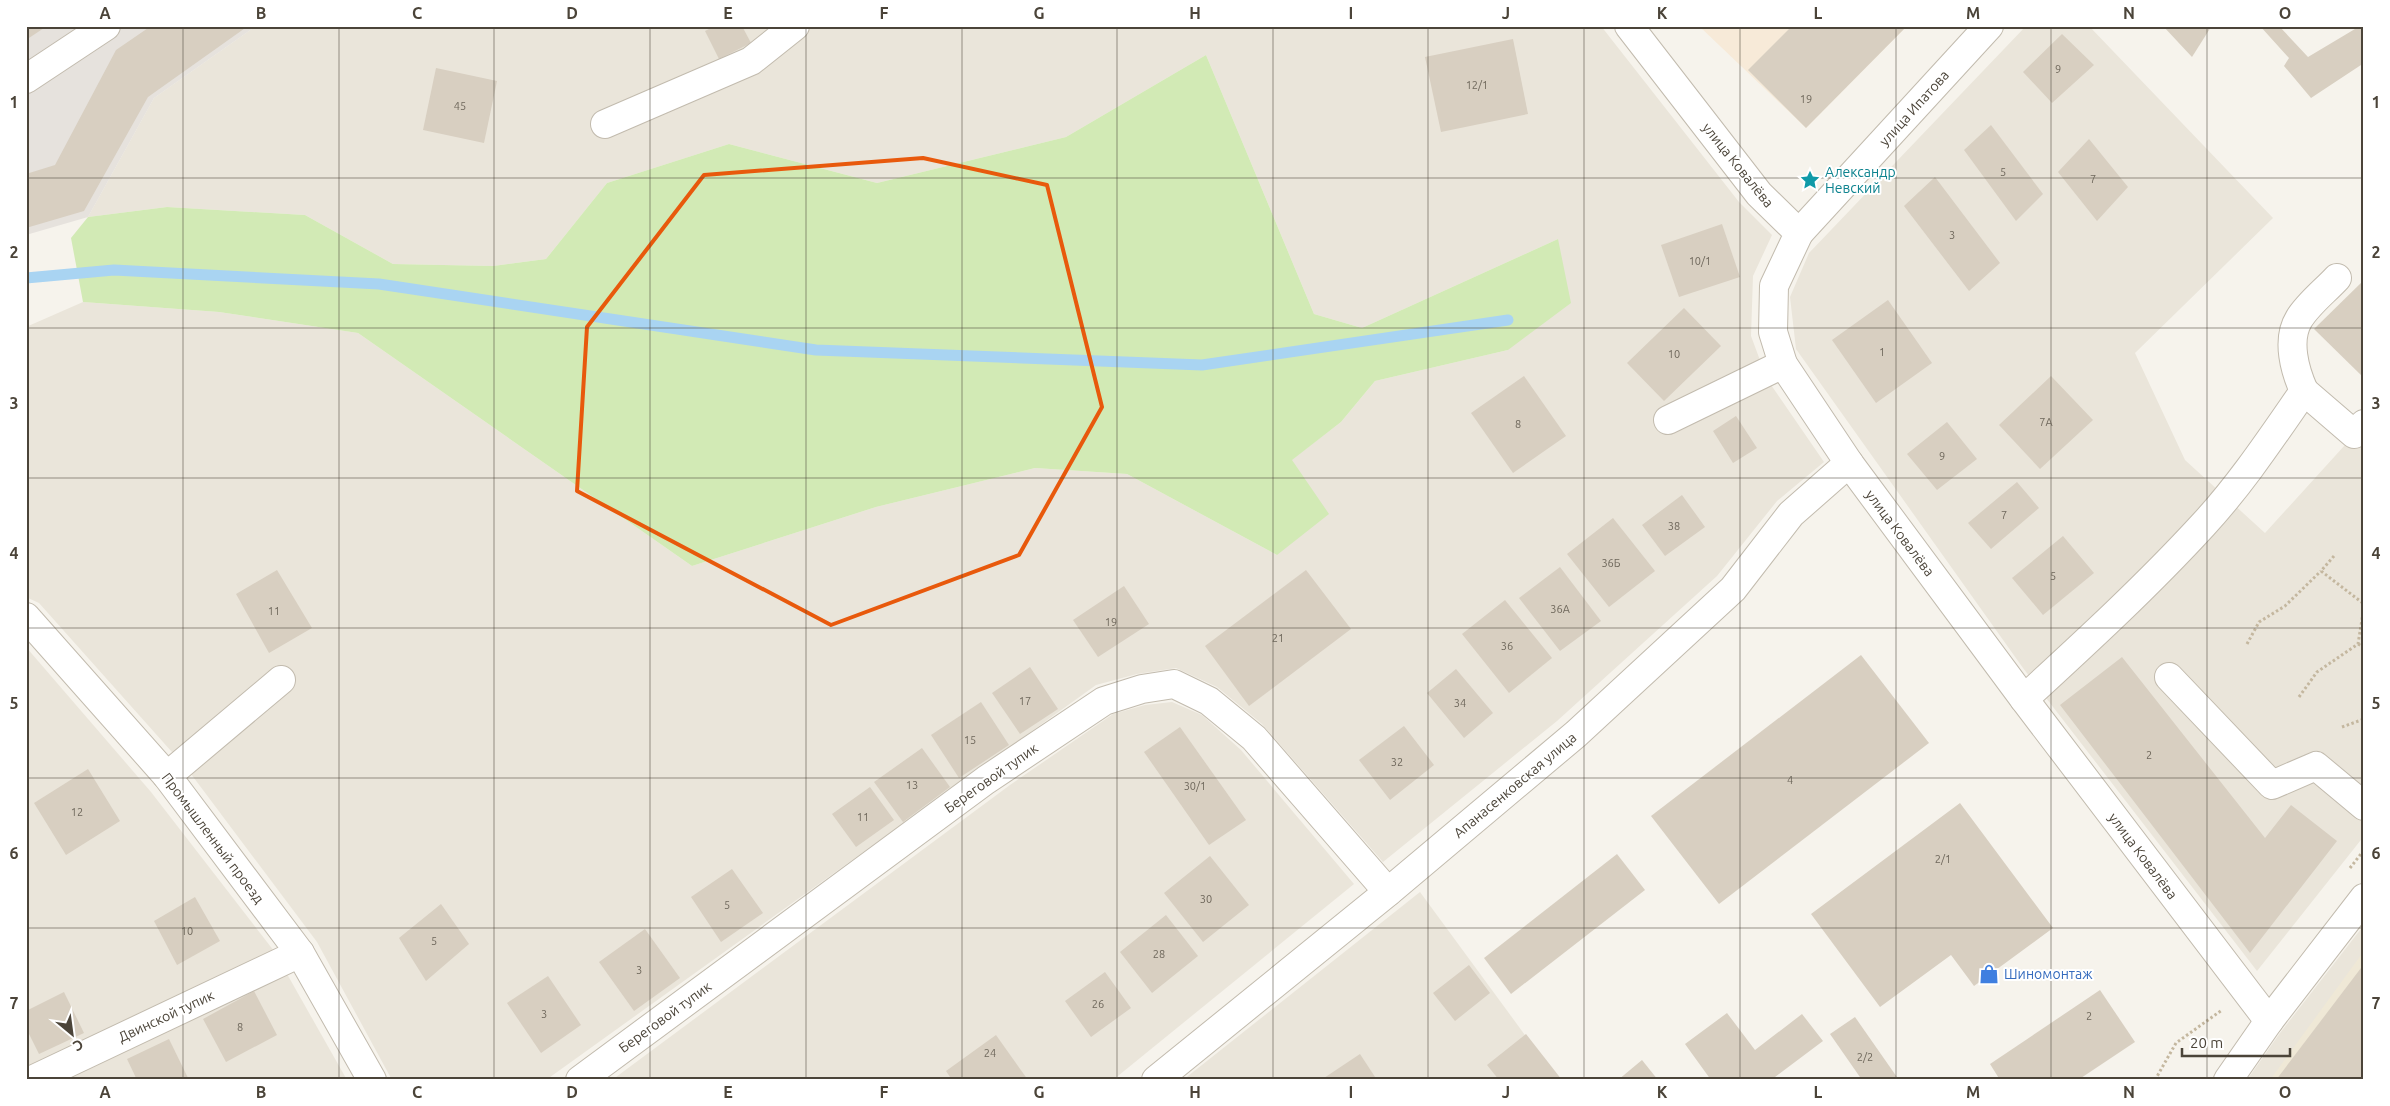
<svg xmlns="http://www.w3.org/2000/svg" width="2390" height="1106" font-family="Ubuntu,sans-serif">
  <rect width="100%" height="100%" fill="#f6f3ec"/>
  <g fill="#eae5da">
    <polygon points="256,26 1601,26 1739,202 1772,235 1753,276 1751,336 1767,379 1824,462 1777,501 1717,576 1557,721 1383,862 1262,724 1217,687 1176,668 1137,674 1096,685 546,1080 392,1080 317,942 188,770 39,603 26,597 26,327 83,302 219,312 358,333 692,566 876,507 1035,468 1127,474 1277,555 1291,460 1341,422 1375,381 1508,350 1558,239 1362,328 1314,314 1206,55 1066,137 877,183 729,144 607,183 546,259 493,266 393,264 305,215 167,207 88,217 154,98"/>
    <polygon points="2026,26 2089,26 2273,218 2135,353 2185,460 2265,533 2364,424 2364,836 2257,971 2023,668 1796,349 1790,297 1809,253"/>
    <polygon points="26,647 151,792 274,951 347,1080 26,1080"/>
    <polygon points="1172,702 1202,715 1241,750 1354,884 1113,1080 612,1080 1010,785 1113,714 1145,705"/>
    <polygon points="1420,892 1558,1080 1183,1080"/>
    <polygon points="2364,925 2364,1080 2247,1080 2280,1033"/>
  </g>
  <polygon fill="#f7ead8" points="1699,26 1907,26 1806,128"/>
  <polygon fill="#e6e2dd" points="26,26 256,26 154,98 88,217 26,235"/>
  <polygon fill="#efe8d6" points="2364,951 2364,1080 2270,1080"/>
  <polygon fill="#d2eab5" points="1206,55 1314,314 1362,328 1558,239 1571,303 1508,350 1375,381 1341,422 1292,460 1329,514 1277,555 1127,474 1035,468 876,507 692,566 358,333 219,312 83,302 71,238 88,217 167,207 305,215 393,264 493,266 546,259 607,183 729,144 877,183 1066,137"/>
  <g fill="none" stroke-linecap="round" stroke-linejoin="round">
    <polyline stroke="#a9d4f2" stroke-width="11" points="26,278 114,270 379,284 816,350 1202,365 1508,320"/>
  </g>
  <g fill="#d8cfc1">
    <polygon points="26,26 47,26 26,40"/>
    <polygon points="151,26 248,26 148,97 84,211 26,228 26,174 55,165 116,50"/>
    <polygon points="715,26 742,26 751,43 719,59 705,31"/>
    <polygon points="1792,26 1907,26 1806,128 1748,70"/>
    <polygon points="2163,26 2210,26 2211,27 2192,57"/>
    <polygon points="2260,26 2279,26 2308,57 2360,26 2364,26 2364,63 2311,98 2284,66 2289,58"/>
    <polygon points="2062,34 2094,65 2052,103 2023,72"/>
    <polygon points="1513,39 1528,114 1441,132 1425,57"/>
    <polygon points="436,68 497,81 484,143 423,130"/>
    <polygon points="1991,125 2043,194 2016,221 1964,150"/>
    <polygon points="2089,139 2128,187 2097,221 2058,172"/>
    <polygon points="1935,177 2000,263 1969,291 1904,206"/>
    <polygon points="1722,224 1740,277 1679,297 1661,245"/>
    <polygon points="2364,280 2364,378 2314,329"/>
    <polygon points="1888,300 1932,363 1876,403 1832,340"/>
    <polygon points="1684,308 1721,346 1664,401 1627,363"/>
    <polygon points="1524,376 1566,436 1513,473 1471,413"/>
    <polygon points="2051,376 2093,420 2040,469 1999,425"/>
    <polygon points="1736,416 1757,448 1733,463 1713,431"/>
    <polygon points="1947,422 1977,459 1937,490 1907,454"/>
    <polygon points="2017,482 2039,508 1991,549 1968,523"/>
    <polygon points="1682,495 1705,527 1665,556 1642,525"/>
    <polygon points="1613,518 1655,571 1609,607 1567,554"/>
    <polygon points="2063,536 2094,573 2043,615 2012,578"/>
    <polygon points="1560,567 1601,621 1560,651 1519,598"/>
    <polygon points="277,570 312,628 269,653 236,594"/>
    <polygon points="1306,570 1351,629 1249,706 1205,646"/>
    <polygon points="1124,586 1149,624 1098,657 1073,620"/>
    <polygon points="1505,600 1552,658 1509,693 1462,634"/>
    <polygon points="1861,655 1929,743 1719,904 1651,816"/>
    <polygon points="2122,657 2265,838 2291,805 2337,841 2250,953 2060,705"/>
    <polygon points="1030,667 1058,709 1020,734 992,693"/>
    <polygon points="1456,669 1493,713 1464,738 1427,693"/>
    <polygon points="981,702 1009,745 959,778 931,735"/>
    <polygon points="1404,726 1434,765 1390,800 1359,760"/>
    <polygon points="1180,727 1246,820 1209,845 1144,752"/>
    <polygon points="922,748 950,787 903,822 874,782"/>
    <polygon points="88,769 120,821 66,855 34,803"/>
    <polygon points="870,787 894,820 856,847 832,814"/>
    <polygon points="1960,803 2053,928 1974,986 1951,955 1880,1007 1811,914"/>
    <polygon points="1617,854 1645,890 1511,994 1484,958"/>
    <polygon points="1210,856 1249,905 1203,942 1164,893"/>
    <polygon points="732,869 763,913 721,942 691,897"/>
    <polygon points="195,897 220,941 177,965 154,921"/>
    <polygon points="441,904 469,944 426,981 399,938"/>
    <polygon points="1166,915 1198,956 1152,993 1120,952"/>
    <polygon points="645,929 680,978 634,1011 599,962"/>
    <polygon points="2364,964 2364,1080 2276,1080"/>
    <polygon points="1469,965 1490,993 1455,1021 1433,993"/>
    <polygon points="1105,972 1131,1008 1091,1037 1065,1001"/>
    <polygon points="548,976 581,1025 541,1053 507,1003"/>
    <polygon points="2100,990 2135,1042 2078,1080 2000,1080 1990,1064"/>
    <polygon points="254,991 277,1035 226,1062 203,1019"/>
    <polygon points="64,992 84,1033 39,1054 26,1028 26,1011"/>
    <polygon points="1727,1013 1755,1050 1802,1014 1823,1041 1771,1080 1711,1080 1685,1044"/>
    <polygon points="1855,1017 1899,1080 1862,1080 1830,1034"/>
    <polygon points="1526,1034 1562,1080 1499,1080 1487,1065"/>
    <polygon points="996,1035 1028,1080 952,1080 946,1071"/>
    <polygon points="169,1039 189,1080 137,1080 127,1059"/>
    <polygon points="1360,1054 1377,1080 1321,1080"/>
    <polygon points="1642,1060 1658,1080 1618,1080"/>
  </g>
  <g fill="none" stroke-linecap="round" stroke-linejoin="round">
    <defs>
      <g id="minor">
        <polyline points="1629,26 1759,194 1799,233 1774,286 1773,332 1783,364 1849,463 2024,699 2269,1021"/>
        <polyline points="26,79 106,26"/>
        <polyline points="605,124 751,61 795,26"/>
        <polyline points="1799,233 1989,26"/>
        <path d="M2304,391C2295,371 2286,340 2299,319C2308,304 2325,291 2337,278"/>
        <polyline points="1668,420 1783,364"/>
        <polyline points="26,617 167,776 300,953 372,1080"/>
        <polyline points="2169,677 2272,785 2316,766 2364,806"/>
        <path d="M2024,699C2085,643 2147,586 2203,525C2241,484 2272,437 2304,391L2354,434L2364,424"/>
        <polyline points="167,776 281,680"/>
        <polyline points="32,1080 300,953"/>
        <polyline points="580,1080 986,780 1104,701 1142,689 1174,684 1209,701 1254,738 1388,892"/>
        <polyline points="1156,1080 1388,892 1576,734 1733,589 1791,514 1849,463"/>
        <polyline points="2228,1080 2269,1021 2364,898"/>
      </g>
    </defs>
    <use href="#minor" stroke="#c2bbae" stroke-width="30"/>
    <g stroke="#c4b79f" stroke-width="3" stroke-dasharray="2.5 2.5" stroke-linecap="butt">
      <polyline points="2334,556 2321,571 2364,604"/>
      <polyline points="2247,644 2259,622 2285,606 2321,571"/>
      <polyline points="2358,644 2364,647"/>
      <polyline points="2299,697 2317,672 2358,644 2364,607"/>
      <polyline points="2342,727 2364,719"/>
      <polyline points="2350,868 2364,850"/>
      <polyline points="2155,1080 2176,1043 2222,1010"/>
    </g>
    <use href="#minor" stroke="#fff" stroke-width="28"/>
  </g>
  <path fill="none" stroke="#e8590c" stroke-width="4" stroke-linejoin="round" d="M923,158L1047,185L1102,407L1019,555L831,625L577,491L587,327L704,175Z"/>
  <path fill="none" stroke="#4b4439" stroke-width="1" stroke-opacity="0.55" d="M183,26V1080M339,26V1080M494,26V1080M650,26V1080M806,26V1080M962,26V1080M1117,26V1080M1273,26V1080M1428,26V1080M1584,26V1080M1740,26V1080M1896,26V1080M2051,26V1080M2207,26V1080M26,178H2364M26,328H2364M26,478H2364M26,628H2364M26,778H2364M26,928H2364"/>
  <defs>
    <symbol id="sight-bare" viewBox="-9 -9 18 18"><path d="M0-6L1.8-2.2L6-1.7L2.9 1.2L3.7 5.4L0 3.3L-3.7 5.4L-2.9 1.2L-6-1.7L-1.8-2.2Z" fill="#0f9aa8" stroke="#fff" stroke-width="2.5" paint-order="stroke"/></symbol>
    <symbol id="shop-bare" viewBox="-9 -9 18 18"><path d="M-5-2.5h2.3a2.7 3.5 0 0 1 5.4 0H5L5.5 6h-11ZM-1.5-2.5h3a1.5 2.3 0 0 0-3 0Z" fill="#3f7fe0" stroke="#fff" stroke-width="2.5" paint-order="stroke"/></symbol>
  </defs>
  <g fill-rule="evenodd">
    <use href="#sight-bare" x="1796" y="166" width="28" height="28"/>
    <use href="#shop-bare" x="1975" y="960" width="28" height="28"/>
  </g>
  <g text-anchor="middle" stroke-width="4" stroke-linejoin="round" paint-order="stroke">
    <g font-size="11" fill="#6e675b">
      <text x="2058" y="73">9</text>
      <text x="1477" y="89">12/1</text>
      <text x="1806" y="103">19</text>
      <text x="460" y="110">45</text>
      <text x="2003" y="176">5</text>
      <text x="2093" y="183">7</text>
      <text x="1952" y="239">3</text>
      <text x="1700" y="265">10/1</text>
      <text x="1882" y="356">1</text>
      <text x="1674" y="358">10</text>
      <text x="2046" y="426">7А</text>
      <text x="1518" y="428">8</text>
      <text x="1942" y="460">9</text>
      <text x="2004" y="519">7</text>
      <text x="1674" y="530">38</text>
      <text x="1611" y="567">36Б</text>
      <text x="2053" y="580">5</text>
      <text x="1560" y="613">36А</text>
      <text x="274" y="615">11</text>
      <text x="1111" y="626">19</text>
      <text x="1278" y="642">21</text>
      <text x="1507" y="650">36</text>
      <text x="1025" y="705">17</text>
      <text x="1460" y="707">34</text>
      <text x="970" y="744">15</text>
      <text x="2149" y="759">2</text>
      <text x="1397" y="766">32</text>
      <text x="1790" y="784">4</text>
      <text x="912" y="789">13</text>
      <text x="1195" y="790">30/1</text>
      <text x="77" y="816">12</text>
      <text x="863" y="821">11</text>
      <text x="1943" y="863">2/1</text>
      <text x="1206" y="903">30</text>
      <text x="727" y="909">5</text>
      <text x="187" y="935">10</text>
      <text x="434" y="945">5</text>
      <text x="1159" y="958">28</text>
      <text x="639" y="974">3</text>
      <text x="1098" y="1008">26</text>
      <text x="544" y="1018">3</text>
      <text x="2089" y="1020">2</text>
      <text x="240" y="1031">8</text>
      <text x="990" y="1057">24</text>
      <text x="1865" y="1061">2/2</text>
    </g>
    <g font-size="14" fill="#4b4439" stroke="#fff">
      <text transform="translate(1914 108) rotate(-48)" y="5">улица Ипатова</text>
      <text transform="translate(1738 165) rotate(51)" y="5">улица Ковалёва</text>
      <text transform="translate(1900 533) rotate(53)" y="5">улица Ковалёва</text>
      <text transform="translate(991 778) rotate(-35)" y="5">Береговой тупик</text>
      <text transform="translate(1515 785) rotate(-40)" y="5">Апанасенковская улица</text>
      <text transform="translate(213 838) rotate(53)" y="5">Промышленный проезд</text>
      <text transform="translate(2143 856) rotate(53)" y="5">улица Ковалёва</text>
      <text transform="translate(166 1016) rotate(-25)" y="5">Двинской тупик</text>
      <text transform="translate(665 1017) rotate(-36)" y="5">Береговой тупик</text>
    </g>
    <g font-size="14" fill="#0d838f" stroke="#fff" text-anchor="start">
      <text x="1825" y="177">Александр<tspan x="1825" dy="16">Невский</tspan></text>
    </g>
    <g font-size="14" fill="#366cbe" stroke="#fff" text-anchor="start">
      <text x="2004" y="979">Шиномонтаж</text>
    </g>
  </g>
  <rect width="2390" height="1106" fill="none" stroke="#ffffff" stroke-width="55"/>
  <g transform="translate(72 1034) rotate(151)" stroke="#ffffff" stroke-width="4" paint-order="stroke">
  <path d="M0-4L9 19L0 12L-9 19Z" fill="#4b4439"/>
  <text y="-8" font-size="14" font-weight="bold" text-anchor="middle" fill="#4b4439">С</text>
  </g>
  <path d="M2182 1048v8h108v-8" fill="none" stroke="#4b4439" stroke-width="2.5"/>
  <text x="2190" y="1048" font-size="15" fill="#4b4439" stroke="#ffffff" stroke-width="4" paint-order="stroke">20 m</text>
  <rect x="28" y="28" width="2334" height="1050" fill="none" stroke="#4b4439" stroke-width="2"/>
  <g font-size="16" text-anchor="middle" font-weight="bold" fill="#4b4439">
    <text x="105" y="19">A</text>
    <text x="261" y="19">B</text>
    <text x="417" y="19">C</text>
    <text x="572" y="19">D</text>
    <text x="728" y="19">E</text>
    <text x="884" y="19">F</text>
    <text x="1039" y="19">G</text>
    <text x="1195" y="19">H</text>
    <text x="1351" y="19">I</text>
    <text x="1506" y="19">J</text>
    <text x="1662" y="19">K</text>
    <text x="1818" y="19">L</text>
    <text x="1973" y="19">M</text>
    <text x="2129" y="19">N</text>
    <text x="2285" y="19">O</text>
    <text x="14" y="108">1</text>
    <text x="2376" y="108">1</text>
    <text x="14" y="258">2</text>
    <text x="2376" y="258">2</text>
    <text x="14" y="409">3</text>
    <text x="2376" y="409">3</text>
    <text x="14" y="559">4</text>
    <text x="2376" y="559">4</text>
    <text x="14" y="709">5</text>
    <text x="2376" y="709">5</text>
    <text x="14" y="859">6</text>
    <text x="2376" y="859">6</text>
    <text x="14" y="1009">7</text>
    <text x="2376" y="1009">7</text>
    <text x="105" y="1098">A</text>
    <text x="261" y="1098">B</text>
    <text x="417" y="1098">C</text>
    <text x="572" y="1098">D</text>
    <text x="728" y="1098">E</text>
    <text x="884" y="1098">F</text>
    <text x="1039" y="1098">G</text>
    <text x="1195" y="1098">H</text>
    <text x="1351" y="1098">I</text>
    <text x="1506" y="1098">J</text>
    <text x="1662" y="1098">K</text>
    <text x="1818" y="1098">L</text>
    <text x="1973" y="1098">M</text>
    <text x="2129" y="1098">N</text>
    <text x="2285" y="1098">O</text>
  </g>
</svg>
